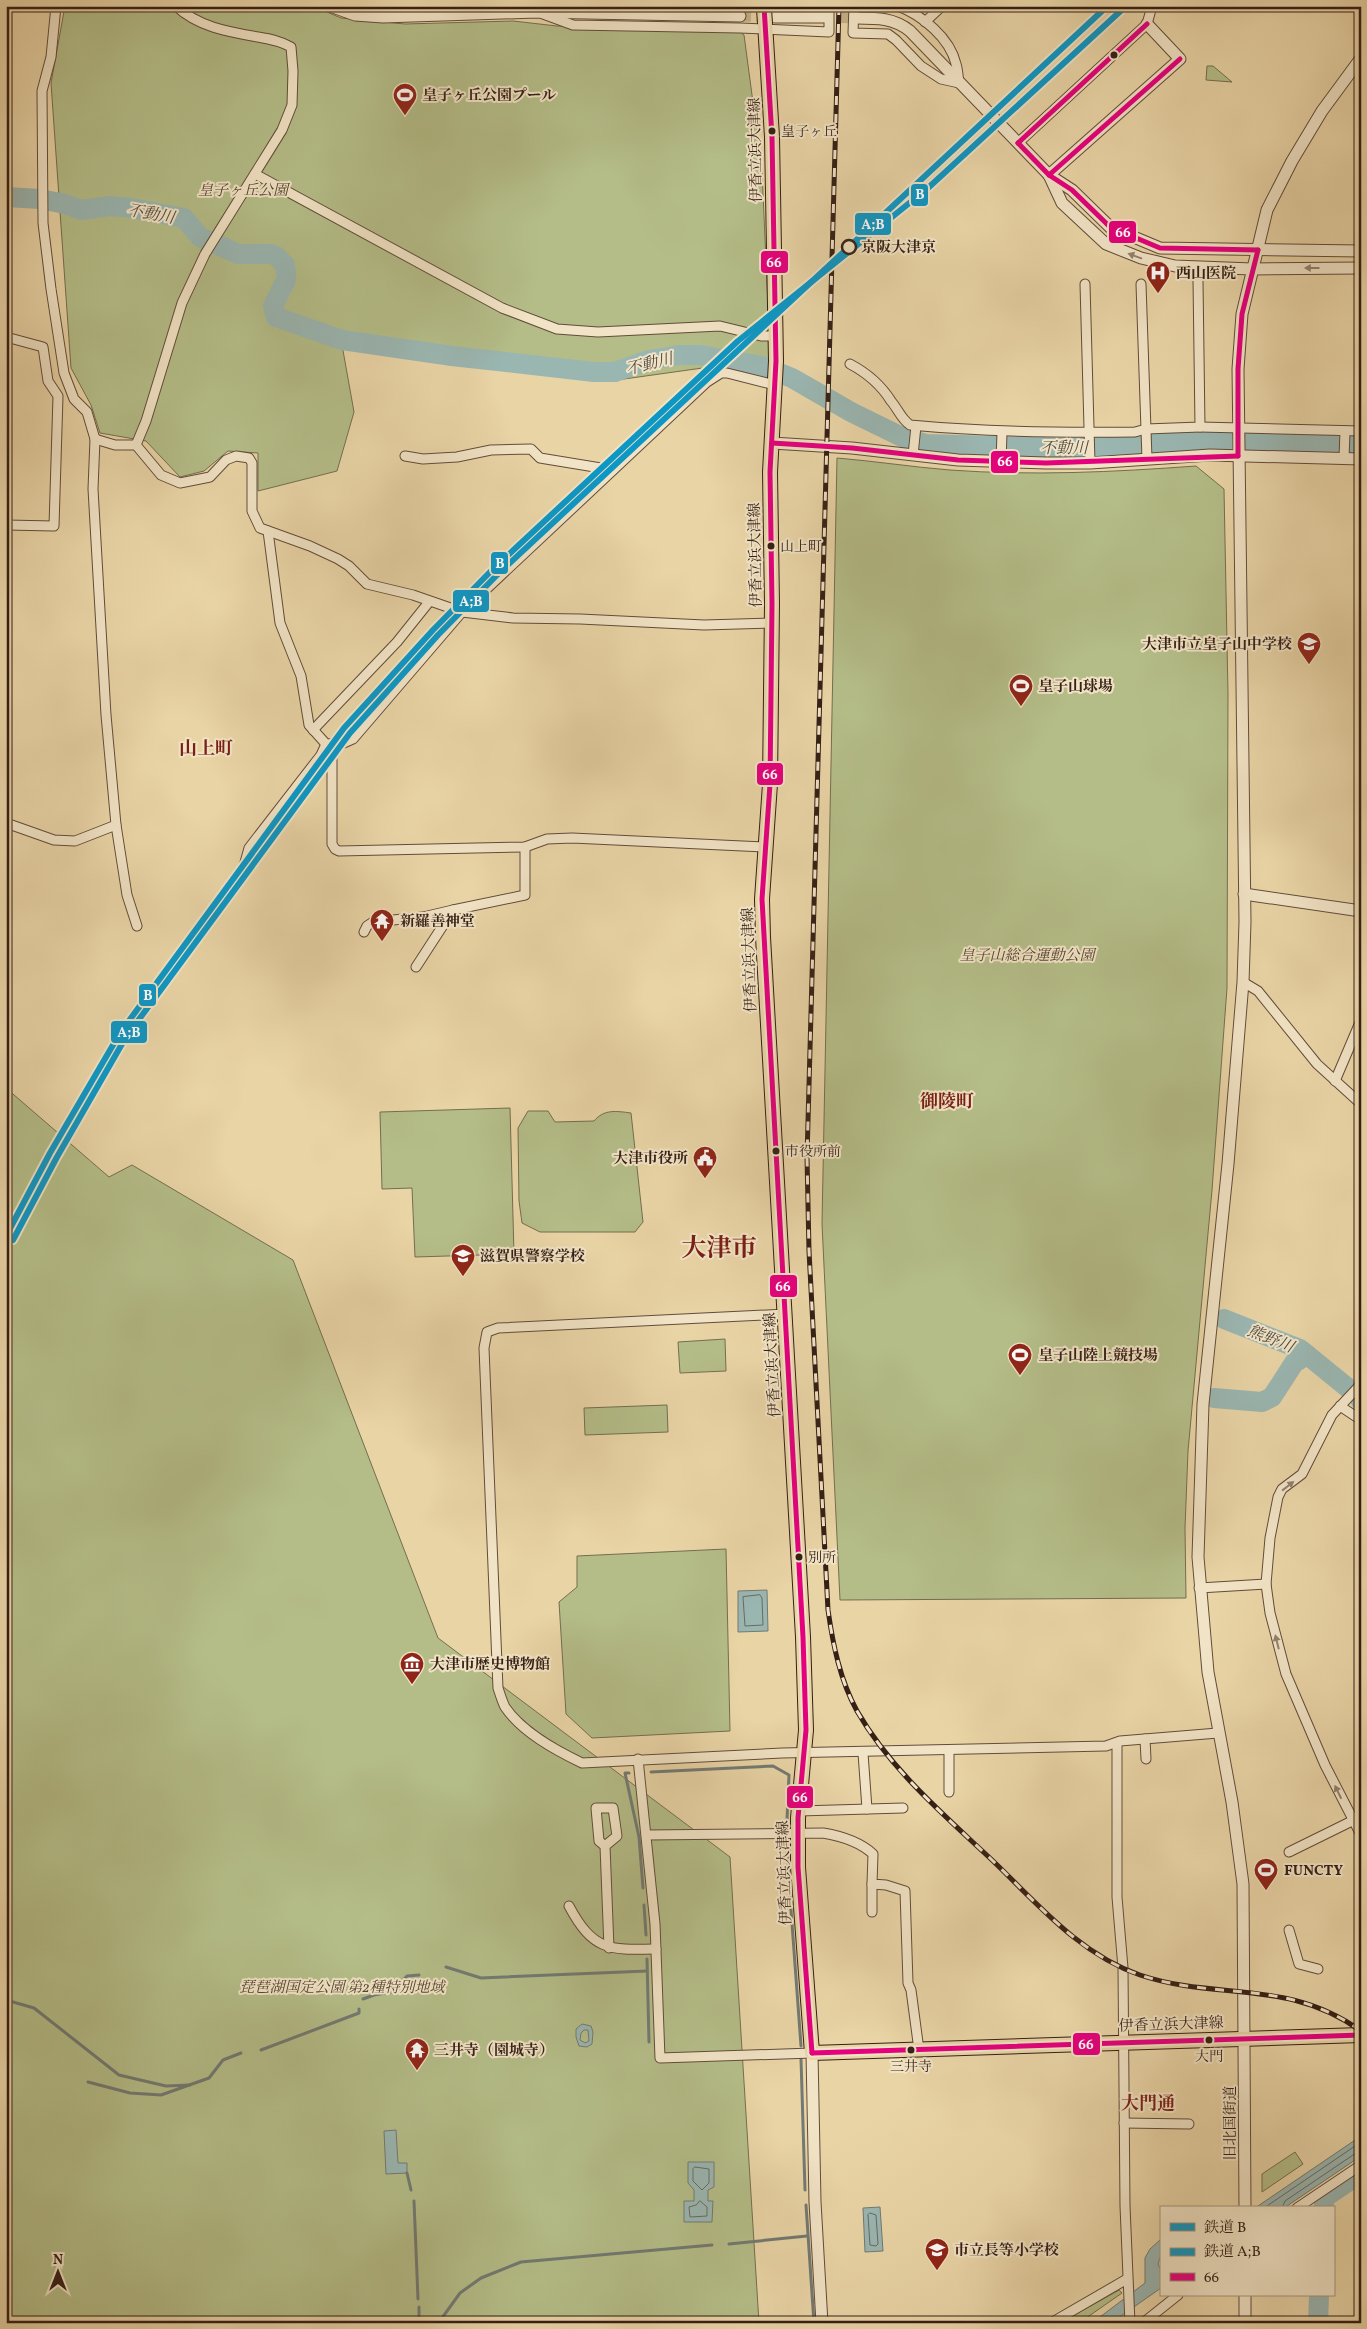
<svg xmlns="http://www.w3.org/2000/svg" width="1367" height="2329" font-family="Vollkorn,'Noto Serif JP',serif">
  <rect width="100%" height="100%" fill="#e9d4a6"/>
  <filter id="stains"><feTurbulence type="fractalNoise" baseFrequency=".004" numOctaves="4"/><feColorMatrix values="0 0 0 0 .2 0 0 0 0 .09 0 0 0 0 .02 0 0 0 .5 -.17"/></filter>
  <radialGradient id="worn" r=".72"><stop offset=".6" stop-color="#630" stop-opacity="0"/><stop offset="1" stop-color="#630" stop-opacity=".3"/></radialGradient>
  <g fill="#b4bd88" stroke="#746e4f">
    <polygon points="65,6 313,6 341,18 405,24 513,21 557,26 739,31 744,35 762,170 771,376 724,365 617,380 342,345 354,412 337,471 258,491 258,453 228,451 204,471 180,477 146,441 100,433 91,405 71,368 51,83"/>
    <polygon points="1207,66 1213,66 1232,82 1206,80"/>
    <path d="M837,458C874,461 912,467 950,470C1032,476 1114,472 1196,466L1224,489L1228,694L1227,988L1212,1190L1188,1451L1185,1528L1186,1598L840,1600L822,1224Z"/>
    <polygon points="6,1088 109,1177 132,1165 293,1260 438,1638 730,1857 759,2323 6,2323"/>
    <polygon points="510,1108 514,1254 415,1257 412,1188 382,1189 380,1112"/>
    <path d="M528,1111H548L555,1122L594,1121C604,1109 616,1111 631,1113L643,1222L635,1232H540L522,1223L519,1201L518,1128Z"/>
    <polygon points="725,1339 726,1371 680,1373 678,1342"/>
    <polygon points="667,1405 668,1432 585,1435 584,1408"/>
    <polygon points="726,1549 730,1731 592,1738 566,1714 559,1602 577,1587 577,1556"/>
    <polygon points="1295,2152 1303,2164 1262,2192 1262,2174"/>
    <polygon points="1119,2290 1122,2293 1079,2323 1060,2323"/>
  </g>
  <g fill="#9ab6b1" stroke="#727a73" fill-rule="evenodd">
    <polygon points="767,1590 768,1631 738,1632 738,1591"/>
    <path d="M582,2024L591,2026L593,2032L592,2044L587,2047L579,2046L576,2037V2029ZM584,2030H588L589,2041L585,2043L580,2040L581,2033Z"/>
    <polygon points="396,2130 398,2163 407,2163 407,2173 386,2174 384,2131"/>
    <polygon points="1361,2136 1361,2156 1284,2208 1255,2208"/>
    <polygon points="688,2162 714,2162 714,2187 708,2190 708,2201 713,2201 712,2222 684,2222 684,2201 694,2201 694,2190 688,2183"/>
    <polygon points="880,2207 883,2251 865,2252 863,2208"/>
    <polygon points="1161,2239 1161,2255 1158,2264 1161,2270 1161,2288 1111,2323 1092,2323 1145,2283 1145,2258 1150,2249"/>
  </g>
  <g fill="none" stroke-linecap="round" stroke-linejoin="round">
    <g stroke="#686a64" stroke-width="1">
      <polygon points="760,1595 762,1598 763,1625 745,1626 743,1597"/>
      <polygon points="695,2167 709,2169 709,2183 702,2190 693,2181 693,2169"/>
      <polygon points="700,2201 707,2207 707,2216 690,2217 689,2207 696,2205"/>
      <polyline points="1264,2208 1361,2142"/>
      <polyline points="1282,2208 1285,2201 1356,2153 1361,2152"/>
      <polygon points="870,2213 876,2215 878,2244 876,2246 870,2245 868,2215"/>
    </g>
    <g stroke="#727a73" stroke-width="3">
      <polyline points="651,1772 773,1766 789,1775 786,1842 801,2046"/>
      <polyline points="629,1773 625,1773 639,1837 643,1888"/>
      <polyline points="644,1905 646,1935"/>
      <polyline points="647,1959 649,2042"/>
      <polyline points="446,1967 481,1978 647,1971"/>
      <polyline points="363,1999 374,1995 392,1992 407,1976 419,1975"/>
      <polyline points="6,2000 34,2008 119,2075 166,2086 190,2085"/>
      <polyline points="261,2050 359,2013 359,2009"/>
      <polyline points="801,2059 805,2190"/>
      <polyline points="88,2082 130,2093 161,2095 209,2078 223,2060 241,2053"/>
      <polyline points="407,2173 411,2190"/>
      <polyline points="414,2201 418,2299"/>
      <polyline points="806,2205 814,2323"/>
      <polyline points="729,2244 807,2236"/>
      <polyline points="419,2307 419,2323"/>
      <polyline points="433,2323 442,2318 460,2293 481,2278 521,2262 712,2245"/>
    </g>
    <g stroke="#9ab6b1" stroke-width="20">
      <polyline points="6,197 40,199 65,204 81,210 110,206 131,208 184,218 200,237 238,254 270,254 276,256 285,265 286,273 286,280 273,306 276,317 342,340 452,356 594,372 615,372 649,360 680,355 700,355 762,366 792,378 851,412 904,438 926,444 1078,448 1209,439 1361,445"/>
      <polyline points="1224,1319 1300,1349 1359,1397 1361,1401"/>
      <polyline points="1214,1398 1262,1402 1272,1397 1294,1363 1307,1355"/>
      <polyline points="1324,2208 1324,2198 1361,2173"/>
      <polyline points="1318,2323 1319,2295"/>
    </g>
    <g stroke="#c5b089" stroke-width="11" stroke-dasharray="11 5.5" stroke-linecap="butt">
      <polyline points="740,16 773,17"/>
      <polyline points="823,17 857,18"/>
    </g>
    <defs>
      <g id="minor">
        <polyline points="56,6 51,57 42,91 43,223 51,289 64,373 74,399 87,412 95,439 93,489 106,715 116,825 127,895 137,926"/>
        <path d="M854,6L853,33L888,34L896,40L921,66L941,79L959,83C958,77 958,70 956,64C950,38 922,15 898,6"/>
        <polyline points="543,14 573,25 740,28 829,32 829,6"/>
        <polyline points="925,22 942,6"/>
        <polyline points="1018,143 1147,24 1152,6"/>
        <polyline points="255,174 502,308 557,329 598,332 720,326 761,336 775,336"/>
        <polyline points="1085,284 1090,463"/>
        <polyline points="1141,284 1147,459"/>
        <polyline points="6,337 43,347 48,381 58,396 54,526 6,525"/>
        <path d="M850,364C867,373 881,385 891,401C898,409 901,419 910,425C985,432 1059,433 1135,432L1146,429L1200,427L1198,280"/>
        <polyline points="1200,427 1361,431"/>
        <polyline points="95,439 115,445 136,445 161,475 180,483 210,477 226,460 236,456 249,458 252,463 252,511 260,528 310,546 338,559 349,566 367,584 413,595 462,612 513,618 580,619 704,625 772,623"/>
        <path d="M136,445L146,421L182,303L205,254L282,130L292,105L293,71L291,47C281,41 270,39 258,37C229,32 198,27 176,6"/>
        <polyline points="913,455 916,426"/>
        <polyline points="405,456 423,459 457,457 491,450 531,449 540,458 613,470"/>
        <polyline points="1344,459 1345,431"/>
        <polyline points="1001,461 1002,433"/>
        <polyline points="268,531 280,623 301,676 309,725 326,744 332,760 332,844 335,849 339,851 525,847 547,839 572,838 766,847"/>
        <polyline points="313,730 397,642 429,602"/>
        <polyline points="6,823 54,840 75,841 116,825"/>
        <polyline points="244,866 249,848 321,755 326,744 344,743 353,739 462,612 707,382 721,373 727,373 775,385"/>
        <polyline points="364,932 367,926 373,922 423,917 453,910"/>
        <polyline points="416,967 453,910 525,895 525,847"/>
        <polyline points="1243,982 1258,991 1317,1064 1361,1104"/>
        <polyline points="1335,1081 1361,1020"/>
        <path d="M786,1314L498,1328L487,1332L484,1348L498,1688C500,1694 502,1701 505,1707C522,1732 555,1750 582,1763L782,1753L1106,1746L1120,1741L1218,1733"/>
        <polyline points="1361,1384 1332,1415 1302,1474 1282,1489 1278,1497 1270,1538 1266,1584 1270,1613 1286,1674 1325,1765 1361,1835"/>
        <polyline points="1340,1406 1361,1420"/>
        <polyline points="1199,1588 1266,1584"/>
        <polyline points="1145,1739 1146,1759"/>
        <polyline points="1117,1744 1117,1897 1123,1968 1125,2206 1130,2323"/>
        <polyline points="949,1750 949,1792"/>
        <polyline points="863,1753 867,1809"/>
        <polyline points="638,1759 655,1924 660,2058 812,2053"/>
        <polyline points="799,1811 903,1808"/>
        <path d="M647,1835L823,1833C841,1836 860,1842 873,1854L872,1884L886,1885L905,1891L908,1983L911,1990L919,2050"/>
        <polyline points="605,1846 617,1836 613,1808 596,1808 599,1841 605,1846 609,1948"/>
        <polyline points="1289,1852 1352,1821"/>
        <polyline points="872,1884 872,1912"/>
        <path d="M569,1906C593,1951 609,1950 656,1949"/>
        <polyline points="1289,1930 1299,1964 1318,1969"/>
        <polyline points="1124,2123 1189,2124"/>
        <polyline points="1297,2208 1361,2165"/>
        <polyline points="1051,2323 1127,2279"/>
        <polyline points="1143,2323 1178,2295"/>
      </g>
      <g id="tertiary">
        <polyline points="330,6 355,15 383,17 536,12 740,16"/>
        <polyline points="775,17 823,17"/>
        <path d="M857,18C877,18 894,18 910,31L1049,175L1072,190L1110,227L1160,248L1361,251"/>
        <polyline points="1049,175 1062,203 1106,244 1141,258 1175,266 1252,269 1361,268"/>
        <polyline points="1049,175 1180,59 1147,24"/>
        <polyline points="772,443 852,448 958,460 1046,463 1090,463 1210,455 1361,459"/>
        <polyline points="1244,894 1361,911"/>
        <polyline points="812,2053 815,2202 822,2323"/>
        <polyline points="1245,2208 1243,1884 1232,1802 1208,1672 1198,1557 1203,1404 1228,1164 1243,982 1245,922 1238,369 1242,314 1267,210 1292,161 1322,111 1361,58"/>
        <polyline points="1245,2323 1245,2295"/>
      </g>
      <polyline id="primary" points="765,23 772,137 776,361 770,472 772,604 770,784 762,899 763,937 803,1637 806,1730 798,1818 798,1867 812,2053 1361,2035"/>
    </defs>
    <use href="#minor" stroke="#624c3a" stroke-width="11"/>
    <use href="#tertiary" stroke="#624c3a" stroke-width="13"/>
    <use href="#primary" stroke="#351f16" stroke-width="16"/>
    <use href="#minor" stroke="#f1e3c5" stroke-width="9"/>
    <use href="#tertiary" stroke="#f1e3c5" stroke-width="11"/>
    <use href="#primary" stroke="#e9d4a6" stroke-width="14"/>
    <defs>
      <path id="rail" d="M839,6L807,1157L809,1251L828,1610C833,1645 840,1680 857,1711C891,1770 943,1814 992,1860C1037,1903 1079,1954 1140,1975C1217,2001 1287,1978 1361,2031"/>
    </defs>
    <use href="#rail" stroke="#351f16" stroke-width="5"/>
    <use href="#rail" stroke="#f1e3c5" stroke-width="3" stroke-dasharray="9" stroke-linecap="butt"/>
    <defs>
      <polyline id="primary-bridge" points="764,9 765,23"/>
    </defs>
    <use href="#primary-bridge" stroke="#351f16" stroke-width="16" stroke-linecap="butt"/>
    <use href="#primary-bridge" stroke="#e9d4a6" stroke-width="14"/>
    <defs>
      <g id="bus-1">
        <polyline points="764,6 772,137 776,361 770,472 772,604 770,784 762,899 803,1637 806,1730 798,1818 798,1867 812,2053"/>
        <polyline points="1018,143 1049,175 1072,190 1110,227 1160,248 1258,250"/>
        <polyline points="1018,143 1147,24"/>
        <polyline points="1049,175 1180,59"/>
        <polyline points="772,443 852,448 958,460 1046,463 1238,456"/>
        <polyline points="1238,456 1238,369 1242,314 1258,250"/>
        <polyline points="812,2053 1361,2035"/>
      </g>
    </defs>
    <use href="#bus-1" stroke="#f1e3c5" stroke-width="9"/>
    <use href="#bus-1" stroke="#e5007d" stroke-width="5"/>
    <defs>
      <polyline id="rail-1" points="6,1236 50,1153 120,1033 344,728 433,630 492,570 738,341 928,188 1126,6"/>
      <polyline id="rail-2" points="13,1240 57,1157 126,1037 350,733 438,635 497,575 1102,11"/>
    </defs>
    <use href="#rail-1" stroke="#f1e3c5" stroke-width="10"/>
    <use href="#rail-2" stroke="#f1e3c5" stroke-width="10"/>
    <use href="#rail-1" stroke="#0d97c5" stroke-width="6"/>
    <use href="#rail-2" stroke="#0d97c5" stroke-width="6"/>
  </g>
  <defs><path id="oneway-solid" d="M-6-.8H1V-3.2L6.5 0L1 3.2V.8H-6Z" transform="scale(1.25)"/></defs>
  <g fill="#93816e">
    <use href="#oneway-solid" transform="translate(1135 256) rotate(-160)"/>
    <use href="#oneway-solid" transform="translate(1312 268) rotate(180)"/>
    <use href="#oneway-solid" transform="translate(1288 1486) rotate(-38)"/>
    <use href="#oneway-solid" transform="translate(1277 1642) rotate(-104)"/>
    <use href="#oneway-solid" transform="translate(1338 1792) rotate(-116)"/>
  </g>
  <defs>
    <symbol id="stadium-pin" viewBox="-11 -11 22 30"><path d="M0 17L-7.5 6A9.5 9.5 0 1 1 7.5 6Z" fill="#8f2418" stroke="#f1e3c5"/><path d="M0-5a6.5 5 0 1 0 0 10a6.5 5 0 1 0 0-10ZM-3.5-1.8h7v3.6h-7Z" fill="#fff"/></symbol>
    <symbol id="hospital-pin" viewBox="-11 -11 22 30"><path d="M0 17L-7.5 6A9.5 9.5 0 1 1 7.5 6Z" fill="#8f2418" stroke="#f1e3c5"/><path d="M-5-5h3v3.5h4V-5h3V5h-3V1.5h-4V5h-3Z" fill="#fff"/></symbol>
    <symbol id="school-pin" viewBox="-11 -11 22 30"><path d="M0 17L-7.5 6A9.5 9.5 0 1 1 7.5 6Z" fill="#8f2418" stroke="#f1e3c5"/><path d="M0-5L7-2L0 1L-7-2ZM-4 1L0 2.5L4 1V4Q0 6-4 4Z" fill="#fff"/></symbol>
    <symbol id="temple-pin" viewBox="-11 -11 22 30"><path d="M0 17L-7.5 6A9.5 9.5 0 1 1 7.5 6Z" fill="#8f2418" stroke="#f1e3c5"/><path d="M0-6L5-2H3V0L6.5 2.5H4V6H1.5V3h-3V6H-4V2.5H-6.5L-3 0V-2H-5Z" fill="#fff"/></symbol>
    <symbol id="civic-pin" viewBox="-11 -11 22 30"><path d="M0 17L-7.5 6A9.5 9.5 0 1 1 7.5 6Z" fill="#8f2418" stroke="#f1e3c5"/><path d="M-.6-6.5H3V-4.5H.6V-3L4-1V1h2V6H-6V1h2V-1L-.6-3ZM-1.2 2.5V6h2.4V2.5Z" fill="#fff"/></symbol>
    <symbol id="university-pin" viewBox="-11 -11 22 30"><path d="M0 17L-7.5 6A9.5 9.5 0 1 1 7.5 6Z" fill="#8f2418" stroke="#f1e3c5"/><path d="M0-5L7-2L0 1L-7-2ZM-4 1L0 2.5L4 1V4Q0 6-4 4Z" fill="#fff"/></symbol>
    <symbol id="museum-pin" viewBox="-11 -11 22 30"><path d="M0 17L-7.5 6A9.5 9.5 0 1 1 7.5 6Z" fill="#8f2418" stroke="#f1e3c5"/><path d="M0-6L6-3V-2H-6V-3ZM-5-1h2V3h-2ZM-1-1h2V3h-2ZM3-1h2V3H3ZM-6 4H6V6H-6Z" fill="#fff"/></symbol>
  </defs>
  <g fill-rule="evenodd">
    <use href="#stadium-pin" x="391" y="81" width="28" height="38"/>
    <use href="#hospital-pin" x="1144" y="259" width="28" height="38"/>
    <use href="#school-pin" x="1295" y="630" width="28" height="38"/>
    <use href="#stadium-pin" x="1007" y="672" width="28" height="38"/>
    <use href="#temple-pin" x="368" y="907" width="28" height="38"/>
    <use href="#civic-pin" x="691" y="1144" width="28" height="38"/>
    <use href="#university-pin" x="449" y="1242" width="28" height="38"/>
    <use href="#stadium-pin" x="1006" y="1341" width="28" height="38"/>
    <use href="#museum-pin" x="398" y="1650" width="28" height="38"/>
    <use href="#stadium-pin" x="1252" y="1856" width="28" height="38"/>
    <use href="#temple-pin" x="403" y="2036" width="28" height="38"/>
    <use href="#school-pin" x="923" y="2236" width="28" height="38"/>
  </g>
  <g fill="#351f16" stroke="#f1e3c5" stroke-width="2">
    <circle cx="1114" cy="55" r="4.5"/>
    <circle cx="772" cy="131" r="4.5"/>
    <circle cx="771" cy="546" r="4.5"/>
    <circle cx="776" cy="1151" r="4.5"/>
    <circle cx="799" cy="1557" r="4.5"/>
    <circle cx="1209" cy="2040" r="4.5"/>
    <circle cx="911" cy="2050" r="4.5"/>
  </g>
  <circle fill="#f1e3c5" stroke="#351f16" stroke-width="2.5" cx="849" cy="247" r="7"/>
  <g text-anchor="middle" stroke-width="4" stroke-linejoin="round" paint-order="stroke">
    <g font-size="14" fill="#351f16" stroke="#f1e3c5" text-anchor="start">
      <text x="781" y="136">皇子ヶ丘</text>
      <text x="780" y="551">山上町</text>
      <text x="785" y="1156">市役所前</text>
      <text x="808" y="1562">別所</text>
      <text x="1209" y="2061" text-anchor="middle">大門</text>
      <text x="911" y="2071" text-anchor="middle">三井寺</text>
    </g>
    <g font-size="15" font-weight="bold" fill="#351f16" stroke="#f1e3c5" text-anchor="start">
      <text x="422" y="100">皇子ヶ丘公園プール</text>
      <text x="1176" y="278">西山医院</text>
      <text x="1292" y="649" text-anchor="end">大津市立皇子山中学校</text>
      <text x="1038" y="691">皇子山球場</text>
      <text x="400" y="926">新羅善神堂</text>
      <text x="688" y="1163" text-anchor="end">大津市役所</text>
      <text x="480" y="1261">滋賀県警察学校</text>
      <text x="1038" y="1360">皇子山陸上競技場</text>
      <text x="430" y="1669">大津市歴史博物館</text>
      <text x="1284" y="1875">FUNCTY</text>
      <text x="434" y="2055">三井寺（園城寺）</text>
      <text x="954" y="2255">市立長等小学校</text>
    </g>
    <g font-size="15" fill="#351f16" stroke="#f1e3c5">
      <text transform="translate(755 150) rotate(-91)" y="5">伊香立浜大津線</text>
      <text transform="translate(755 555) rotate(-91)" y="5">伊香立浜大津線</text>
      <text transform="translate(749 960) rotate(-92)" y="5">伊香立浜大津線</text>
      <text transform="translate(772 1365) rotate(-93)" y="5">伊香立浜大津線</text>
      <text transform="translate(784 1873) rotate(-92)" y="5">伊香立浜大津線</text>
      <text transform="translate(1171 2024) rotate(-2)" y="5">伊香立浜大津線</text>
      <text transform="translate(1230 2123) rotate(-90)" y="5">旧北国街道</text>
    </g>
    <g font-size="15" font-style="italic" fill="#554632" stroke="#f1e3c5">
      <text x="243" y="195">皇子ヶ丘公園</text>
      <text x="1027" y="960">皇子山総合運動公園</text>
      <text x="342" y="1992">琵琶湖国定公園 第2種特別地域</text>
    </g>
    <g font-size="15" font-weight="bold" fill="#351f16" stroke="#f1e3c5" text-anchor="start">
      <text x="861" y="252">京阪大津京</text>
    </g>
    <g font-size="16" font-style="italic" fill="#534c44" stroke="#f1e3c5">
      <text transform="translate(151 213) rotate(10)" y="6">不動川</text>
      <text transform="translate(649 363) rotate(-14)" y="6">不動川</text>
      <text x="1064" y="453">不動川</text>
      <text transform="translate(1271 1338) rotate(22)" y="6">熊野川</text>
    </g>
    <g font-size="18" font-weight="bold" fill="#7a1f14" stroke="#f1e3c5">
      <text x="206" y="754">山上町</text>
      <text x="947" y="1107">御陵町</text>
      <text x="1148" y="2109">大門通</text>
    </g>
    <g font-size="25" font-weight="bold" fill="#7a1f14" stroke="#f1e3c5">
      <text x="719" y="1256">大津市</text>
    </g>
  </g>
  <g stroke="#f1e3c5" stroke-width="2">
    <rect x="910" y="183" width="19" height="24" rx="5" fill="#0d97c5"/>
    <rect x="854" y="212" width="38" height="24" rx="5" fill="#0d97c5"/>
    <rect x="1108" y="220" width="29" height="24" rx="5" fill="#e5007d"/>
    <rect x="760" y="250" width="29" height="24" rx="5" fill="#e5007d"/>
    <rect x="990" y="450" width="29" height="24" rx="5" fill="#e5007d"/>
    <rect x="490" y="551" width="19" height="24" rx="5" fill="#0d97c5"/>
    <rect x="452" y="589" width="38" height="24" rx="5" fill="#0d97c5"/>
    <rect x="756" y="762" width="28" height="24" rx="5" fill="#e5007d"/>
    <rect x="138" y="983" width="19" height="24" rx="5" fill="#0d97c5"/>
    <rect x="110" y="1020" width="38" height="24" rx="5" fill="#0d97c5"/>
    <rect x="769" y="1274" width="29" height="24" rx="5" fill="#e5007d"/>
    <rect x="786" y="1785" width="28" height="24" rx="5" fill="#e5007d"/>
    <rect x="1072" y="2032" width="29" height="24" rx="5" fill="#e5007d"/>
  </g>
  <g font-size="14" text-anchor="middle" font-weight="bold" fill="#fff">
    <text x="920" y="199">B</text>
    <text x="873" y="229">A;B</text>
    <text x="1123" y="237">66</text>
    <text x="774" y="267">66</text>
    <text x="1005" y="466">66</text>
    <text x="500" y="568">B</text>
    <text x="471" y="606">A;B</text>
    <text x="770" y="779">66</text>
    <text x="148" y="1000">B</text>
    <text x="129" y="1037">A;B</text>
    <text x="783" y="1291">66</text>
    <text x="800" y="1802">66</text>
    <text x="1086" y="2049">66</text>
  </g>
  <rect width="1367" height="2329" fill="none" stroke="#e9d4a6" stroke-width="25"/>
  <rect x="8" y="8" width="1352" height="2314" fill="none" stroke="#351f16" stroke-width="2.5"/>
  <rect x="12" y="12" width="1342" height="2304" fill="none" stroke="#351f16"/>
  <rect x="1160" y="2206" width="175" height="90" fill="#f1e3c5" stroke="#a6957f"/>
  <rect x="1170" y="2223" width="25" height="8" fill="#0d97c5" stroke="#a6957f"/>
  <text x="1204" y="2232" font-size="15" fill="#351f16">鉄道 B</text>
  <rect x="1170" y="2248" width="25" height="8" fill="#0d97c5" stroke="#a6957f"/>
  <text x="1204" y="2256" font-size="15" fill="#351f16">鉄道 A;B</text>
  <rect x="1170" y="2273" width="25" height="8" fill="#e5007d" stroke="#a6957f"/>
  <text x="1204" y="2282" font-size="15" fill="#351f16">66</text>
  <g transform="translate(58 2272)" stroke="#f1e3c5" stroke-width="4" paint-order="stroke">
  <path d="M0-4L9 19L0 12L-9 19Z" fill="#351f16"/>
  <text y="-8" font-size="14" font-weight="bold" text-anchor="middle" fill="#351f16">N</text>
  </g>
  <rect width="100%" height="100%" filter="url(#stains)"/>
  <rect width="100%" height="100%" fill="url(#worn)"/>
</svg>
